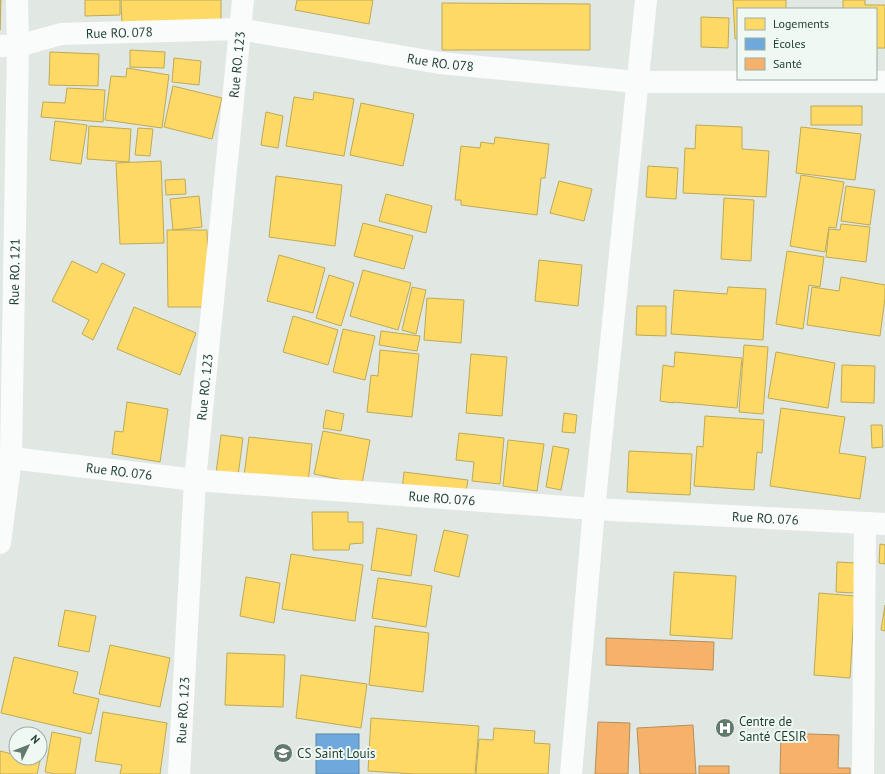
<svg xmlns="http://www.w3.org/2000/svg" width="885" height="774" font-family="'PT Sans',sans-serif">
  <rect width="100%" height="100%" fill="#e1e8e4"/>
  <g fill="#ffd966" stroke="#bcaa56">
    <polygon points="0,0 1,0 0,30"/>
    <polygon points="85,0 120,0 120,15 85,16"/>
    <polygon points="121,0 221,0 221,23 122,24"/>
    <polygon points="297,0 373,0 369,24 295,10"/>
    <polygon points="733,0 786,0 786,9 738,9 738,38 735,39"/>
    <polygon points="843,0 865,0 865,5 885,5 885,48 876,48 876,9 843,9"/>
    <polygon points="442,3 590,4 590,50 442,50"/>
    <polygon points="701,17 729,18 728,48 701,47"/>
    <polygon points="130,50 165,52 164,68 130,67"/>
    <polygon points="50,52 99,54 98,86 49,85"/>
    <polygon points="174,58 201,61 199,85 172,82"/>
    <polygon points="127,68 169,75 162,128 105,120 111,76 126,77"/>
    <polygon points="173,86 222,98 212,139 164,127"/>
    <polygon points="67,88 105,90 103,122 41,117 43,102 65,103"/>
    <polygon points="314,92 354,99 344,156 286,146 294,97 313,100"/>
    <polygon points="361,103 414,114 403,166 350,155"/>
    <rect x="811" y="106" width="51" height="19"/>
    <polygon points="266,112 283,116 278,148 261,145"/>
    <polygon points="55,121 87,125 81,164 50,160"/>
    <polygon points="696,125 742,127 742,149 769,151 766,197 683,193 685,148 695,149"/>
    <polygon points="89,126 131,129 129,162 87,159"/>
    <polygon points="801,127 861,134 855,180 796,173"/>
    <polygon points="138,128 153,129 150,156 135,155"/>
    <polygon points="495,137 549,144 545,178 541,178 537,215 461,205 461,200 455,200 461,146 480,148 481,142 494,144"/>
    <polygon points="161,161 164,243 120,244 116,163"/>
    <polygon points="648,166 678,168 676,199 646,197"/>
    <polygon points="801,175 844,182 836,228 829,227 825,252 790,246"/>
    <polygon points="276,176 342,185 335,246 269,237"/>
    <polygon points="185,179 186,194 166,195 165,180"/>
    <polygon points="559,181 592,189 584,221 550,213"/>
    <polygon points="846,186 875,190 870,225 841,221"/>
    <polygon points="386,194 432,206 426,233 379,221"/>
    <polygon points="199,196 202,227 173,230 170,199"/>
    <polygon points="724,198 754,200 751,261 721,259"/>
    <polygon points="363,223 413,236 404,269 354,256"/>
    <polygon points="841,224 870,227 866,262 826,257 829,229 840,230"/>
    <polygon points="167,230 207,230 209,307 168,307"/>
    <polygon points="787,251 824,257 820,287 809,285 803,329 776,324"/>
    <polygon points="279,255 325,268 313,313 267,301"/>
    <polygon points="539,260 582,265 578,306 535,301"/>
    <polygon points="72,261 97,273 102,263 125,274 93,340 82,334 89,320 52,301"/>
    <polygon points="363,270 411,283 398,330 350,316"/>
    <polygon points="329,275 354,283 341,326 316,318"/>
    <polygon points="841,277 885,285 885,298 880,336 807,325 812,287 839,291"/>
    <polygon points="412,287 426,290 416,334 402,330"/>
    <polygon points="728,287 766,289 763,340 671,334 674,290 727,294"/>
    <polygon points="427,298 464,300 461,343 424,340"/>
    <polygon points="637,306 666,306 666,336 636,335"/>
    <polygon points="134,307 196,333 180,375 117,349"/>
    <polygon points="293,316 338,330 328,365 283,352"/>
    <polygon points="343,329 375,336 365,380 333,372"/>
    <polygon points="381,331 420,336 417,351 379,345"/>
    <polygon points="744,345 768,347 763,414 739,412"/>
    <polygon points="380,350 419,354 412,417 367,412 371,375 378,376"/>
    <polygon points="675,352 742,358 737,408 673,402 673,403 660,401 663,365 674,367"/>
    <polygon points="776,352 835,363 828,408 768,398"/>
    <polygon points="471,354 507,357 502,416 466,413"/>
    <polygon points="842,365 875,366 874,403 841,402"/>
    <polygon points="127,402 168,409 160,462 112,454 115,431 123,432"/>
    <polygon points="781,408 845,417 839,453 866,457 860,499 770,486"/>
    <polygon points="326,410 344,414 341,431 323,428"/>
    <polygon points="564,413 577,415 575,433 562,432"/>
    <polygon points="705,416 764,420 762,453 757,452 754,490 694,486 697,446 703,447"/>
    <polygon points="871,425 882,425 883,447 872,448"/>
    <polygon points="323,431 370,440 362,484 314,474"/>
    <polygon points="459,433 504,438 500,484 472,481 474,462 456,460"/>
    <polygon points="221,435 243,438 238,476 216,473"/>
    <polygon points="249,437 312,444 308,484 244,476"/>
    <polygon points="508,440 544,444 537,491 503,486"/>
    <polygon points="553,446 569,449 561,490 546,487"/>
    <polygon points="629,451 692,454 690,495 627,492"/>
    <polygon points="404,472 468,480 465,497 402,490"/>
    <polygon points="312,512 348,512 348,522 363,522 363,543 350,544 349,550 313,550"/>
    <polygon points="377,528 417,535 411,576 371,570"/>
    <polygon points="444,530 468,535 459,577 434,571"/>
    <polygon points="880,544 885,545 885,564 879,563"/>
    <polygon points="291,554 363,565 355,621 282,609"/>
    <polygon points="837,562 856,563 854,593 836,592"/>
    <polygon points="674,572 736,576 732,639 670,635"/>
    <polygon points="246,577 280,583 274,623 240,616"/>
    <polygon points="378,578 432,586 426,627 372,618"/>
    <polygon points="819,593 855,596 850,678 814,675"/>
    <polygon points="885,605 885,631 881,630"/>
    <polygon points="65,610 96,616 89,652 58,646"/>
    <polygon points="375,626 429,633 423,692 369,685"/>
    <polygon points="110,645 170,658 160,707 99,694"/>
    <polygon points="227,653 285,655 283,707 225,705"/>
    <polygon points="14,657 78,672 73,693 99,699 91,734 1,713"/>
    <polygon points="301,675 367,684 361,728 296,718"/>
    <polygon points="103,712 167,723 160,774 120,774 122,765 95,761"/>
    <polygon points="371,718 479,726 475,774 415,774 368,771"/>
    <polygon points="494,728 535,731 534,743 550,744 548,774 476,774 479,739 493,740"/>
    <polygon points="52,732 81,738 75,774 55,774 45,772"/>
    <polygon points="0,751 16,755 16,758 27,758 40,761 37,774 0,774"/>
  </g>
  <rect fill="#6fa8dc" stroke="#5788a8" x="316" y="734" width="43" height="40"/>
  <g fill="#f6b26b" stroke="#b58f59">
    <polygon points="606,638 714,642 713,670 606,665"/>
    <polygon points="598,722 630,723 628,774 595,774"/>
    <polygon points="693,725 696,774 640,774 637,728"/>
    <polygon points="781,733 839,735 838,768 850,768 850,774 780,774"/>
    <rect x="699" y="766" width="30" height="8"/>
  </g>
  <g fill="none" stroke-linecap="round" stroke-linejoin="round">
    <g stroke="#fafcfb" stroke-width="22">
      <path id="s1" d="M0,46H18L61,34L239,29L440,63L637,82H885"/>
      <path id="s2" d="M0,458H11L195,480L594,509L885,524"/>
      <path id="s3" d="M0,543L11,458L18,46L17,0"/>
      <polyline points="571,774 594,509 646,0"/>
      <polyline points="863,774 865,523"/>
    </g>
    <path stroke="#fafcfb" stroke-width="22" id="s4" d="M179,774L195,480L243,0"/>
  </g>
  <defs>
    <symbol id="hospital-disc" viewBox="-11 -11 22 22"><circle r="9.5" fill="#62796e" stroke="#eff8f2"/><path d="M-5-5h3v3.5h4V-5h3V5h-3V1.5h-4V5h-3Z" fill="#fff"/></symbol>
    <symbol id="school-disc" viewBox="-11 -11 22 22"><circle r="9.5" fill="#62796e" stroke="#eff8f2"/><path d="M0-5L7-2L0 1L-7-2ZM-4 1L0 2.5L4 1V4Q0 6-4 4Z" fill="#fff"/></symbol>
  </defs>
  <g fill-rule="evenodd">
    <use href="#hospital-disc" x="714" y="717" width="22" height="22"/>
    <use href="#school-disc" x="272" y="742" width="22" height="22"/>
  </g>
  <g text-anchor="middle" stroke-width="4" stroke-linejoin="round" paint-order="stroke">
    <g font-size="13" fill="#1e3d2f" stroke="#eff8f2">
      <text dy="5" stroke="none"><textPath href="#s1" startOffset="121">Rue RO. 078</textPath></text>
      <text dy="5" stroke="none"><textPath href="#s1" startOffset="445">Rue RO. 078</textPath></text>
      <text dy="5" stroke="none"><textPath href="#s4" startOffset="712">Rue RO. 123</textPath></text>
      <text dy="5" stroke="none"><textPath href="#s3" startOffset="272">Rue RO. 121</textPath></text>
      <text dy="5" stroke="none"><textPath href="#s4" startOffset="388">Rue RO. 123</textPath></text>
      <text dy="5" stroke="none"><textPath href="#s2" startOffset="120">Rue RO. 076</textPath></text>
      <text dy="5" stroke="none"><textPath href="#s2" startOffset="444">Rue RO. 076</textPath></text>
      <text dy="5" stroke="none"><textPath href="#s2" startOffset="768">Rue RO. 076</textPath></text>
      <text dy="5" stroke="none"><textPath href="#s4" startOffset="64">Rue RO. 123</textPath></text>
    </g>
    <g font-size="13" fill="#1e3d2f" stroke="#eff8f2" text-anchor="start">
      <text x="739" y="726">Centre de<tspan x="739" dy="15">Santé CESIR</tspan></text>
      <text x="297" y="758">CS Saint Louis</text>
    </g>
  </g>
  <rect x="737" y="8" width="140" height="72" fill="#eff8f2" stroke="#9bada4"/>
  <rect x="745" y="18" width="20" height="12" fill="#ffd966" stroke="#9bada4"/>
  <text x="773" y="28" font-size="12" fill="#1e3d2f">Logements</text>
  <rect x="745" y="38" width="20" height="12" fill="#6fa8dc" stroke="#9bada4"/>
  <text x="773" y="48" font-size="12" fill="#1e3d2f">Écoles</text>
  <rect x="745" y="58" width="20" height="12" fill="#f6b26b" stroke="#9bada4"/>
  <text x="773" y="68" font-size="12" fill="#1e3d2f">Santé</text>
  <g transform="translate(28 746) rotate(47)"><circle r="19" fill="#eff8f2" stroke="#9bada4"/>
  <path d="M0-3L7 15L0 10L-7 15Z" fill="#62796e"/>
  <text y="-6" font-size="11" font-weight="bold" text-anchor="middle" fill="#1e3d2f">N</text>
  </g>
</svg>
